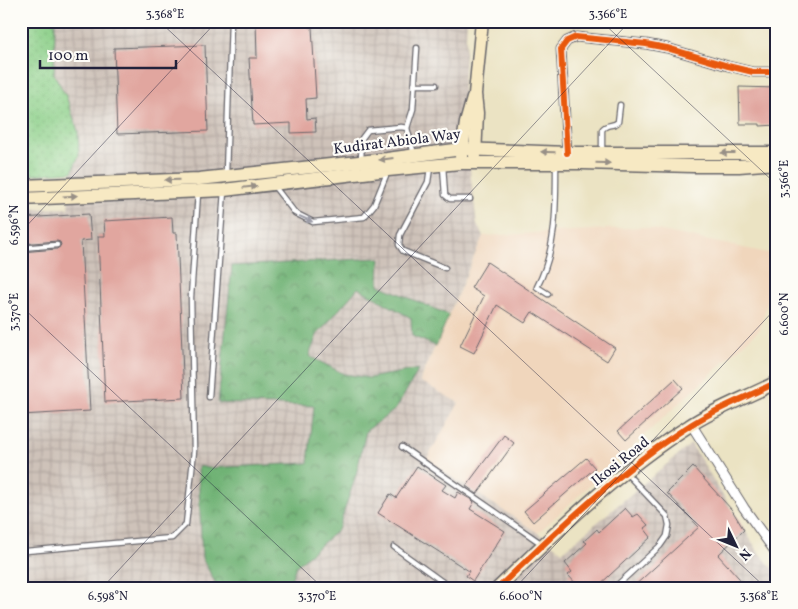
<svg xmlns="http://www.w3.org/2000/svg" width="798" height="609" font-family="Vollkorn,serif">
  <defs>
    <pattern id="industrial-grid" width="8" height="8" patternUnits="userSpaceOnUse" patternTransform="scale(1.25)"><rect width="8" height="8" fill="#cec2b9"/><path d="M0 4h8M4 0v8" fill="none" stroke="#b1a6a0"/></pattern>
    <pattern id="grass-dots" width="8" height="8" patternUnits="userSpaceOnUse" patternTransform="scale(1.25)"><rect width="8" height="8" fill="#8bcf88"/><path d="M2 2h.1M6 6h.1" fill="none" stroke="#78b176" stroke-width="1.8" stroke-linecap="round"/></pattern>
    <pattern id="forest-crowns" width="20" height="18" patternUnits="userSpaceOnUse" patternTransform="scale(1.25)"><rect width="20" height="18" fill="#70b274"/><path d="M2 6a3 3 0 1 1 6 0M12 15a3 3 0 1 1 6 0" fill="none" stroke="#5c9060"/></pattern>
  </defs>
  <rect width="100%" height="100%" fill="#fdfcf7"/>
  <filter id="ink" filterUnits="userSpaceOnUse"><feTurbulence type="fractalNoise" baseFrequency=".02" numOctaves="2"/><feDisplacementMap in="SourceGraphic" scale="10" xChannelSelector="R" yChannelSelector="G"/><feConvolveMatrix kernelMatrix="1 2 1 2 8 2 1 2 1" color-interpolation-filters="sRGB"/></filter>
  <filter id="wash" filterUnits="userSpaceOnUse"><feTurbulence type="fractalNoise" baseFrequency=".0096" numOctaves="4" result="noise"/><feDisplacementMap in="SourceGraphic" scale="20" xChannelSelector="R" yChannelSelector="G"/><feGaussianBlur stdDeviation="1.12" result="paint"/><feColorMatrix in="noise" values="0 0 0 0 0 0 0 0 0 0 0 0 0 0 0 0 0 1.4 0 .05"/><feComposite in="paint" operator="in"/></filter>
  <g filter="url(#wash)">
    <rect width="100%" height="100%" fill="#ebe3c3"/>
    <polygon fill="#f0d6bc" points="643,227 777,255 777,266 760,329 538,533 425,460 459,403 420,382 483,236"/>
    <polygon fill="url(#industrial-grid)" points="55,21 467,21 463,87 471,179 477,225 483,236 420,381 459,403 426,460 538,533 562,552 691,444 759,553 777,573 777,588 21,588 21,209 68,208 72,172 79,155 66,96 54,74"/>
    <polygon fill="url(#grass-dots)" stroke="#567862" points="21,21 55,21 54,74 66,96 78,131 79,155 72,172 21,176"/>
    <polygon fill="url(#forest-crowns)" stroke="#496a58" points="380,258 379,285 449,315 436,346 412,336 411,318 358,288 317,335 309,356 344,374 369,378 419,369 396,409 366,431 356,475 338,530 296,566 288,588 218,588 202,558 198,466 208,468 308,463 314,406 218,403 232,266"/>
    <g id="blocks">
      <g fill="#e1a69f">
        <polygon points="256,21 308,21 308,27 312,27 316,98 306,99 307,119 315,118 316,132 291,133 291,123 253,125 249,58 257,58"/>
        <polygon points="205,45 208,131 117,134 114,48"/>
        <polygon points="739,87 777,88 777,125 760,126 760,124 740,124"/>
        <polygon points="89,214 91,240 81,241 90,411 21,415 21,252 57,249 61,245 60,242 57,241 21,244 21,218"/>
        <polygon points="172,217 173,233 177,233 184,398 105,402 98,236 105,236 104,221"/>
        <polygon points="487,262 615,348 607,361 532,312 525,323 497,305 474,353 460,346 484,296 471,288"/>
        <polygon points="675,379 683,388 626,440 618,431"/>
        <polygon points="504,435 514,443 477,494 466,486"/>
        <polygon points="586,458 595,468 533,522 524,511"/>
        <polygon points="417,466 446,485 442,490 455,498 458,492 472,500 474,502 470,509 505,531 473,581 466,576 469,571 378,513 390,494 396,498"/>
        <polygon points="693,467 732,510 744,530 718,555 748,588 632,588 699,527 667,493"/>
        <polygon points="625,508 633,517 638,514 648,525 644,528 651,537 596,588 587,588 582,583 578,586 568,575 572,572 565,563 587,543 584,541 597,529 599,532"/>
      </g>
    </g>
  </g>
  <g filter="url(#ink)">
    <use href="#blocks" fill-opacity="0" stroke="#68666b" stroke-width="1"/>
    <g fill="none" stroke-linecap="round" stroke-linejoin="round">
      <defs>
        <g id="lane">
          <polyline points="414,85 436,85"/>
          <polyline points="407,128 413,109 417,48"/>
          <path d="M602,151V130C606,123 613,127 618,122L620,105"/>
          <polyline points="361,160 362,138 368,130 401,127 407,128 414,154"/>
          <polyline points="443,166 445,195 450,199 470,199"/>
          <polyline points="430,168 428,182 400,235 399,245 403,251 445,268"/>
          <polyline points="226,173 231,21"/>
          <polyline points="274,186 295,213 313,222 364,217 374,205 387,173"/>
          <polyline points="21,248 57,245"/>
          <path d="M548,294L537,287C557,249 556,206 556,164"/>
          <polyline points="209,397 224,191"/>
          <polyline points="402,447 542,544"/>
          <polyline points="394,547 451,588"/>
          <polyline points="26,551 172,538 186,524 194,451 191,297 198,193"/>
          <polyline points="614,588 660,546 667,536 669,525 667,516 627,474"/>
        </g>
        <g id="street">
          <polyline points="567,153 561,49 567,41 576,37 646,44 667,48 728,66 753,72 777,72"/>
          <polyline points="691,424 744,508 777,554"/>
        </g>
        <g id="secondary">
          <polyline points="475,156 477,113 475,94 482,21"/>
          <polyline points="461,157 466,123 473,98"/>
          <polyline points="21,186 199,179 387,159 462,149 567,153 777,153"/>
          <polyline points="21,199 224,190 388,170 460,163 583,163 693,166 739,166 777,163"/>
          <path d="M498,588C558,530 618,471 689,426C716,408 748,397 777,382"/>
        </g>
      </defs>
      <use href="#lane" stroke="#68666b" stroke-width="7"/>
      <use href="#street" stroke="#68666b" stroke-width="11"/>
      <use href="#secondary" stroke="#68666b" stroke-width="15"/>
      <use href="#lane" stroke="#fff" stroke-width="4.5"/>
      <use href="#street" stroke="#fff" stroke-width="9"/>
      <use href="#secondary" stroke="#f7e9c3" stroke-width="12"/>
      <defs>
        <g id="cycleway">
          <polyline points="567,153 561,49 567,41 576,37 646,44 667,48 728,66 753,72 777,72"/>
          <path d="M498,588C558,530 618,471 689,426C716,408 748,397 777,382"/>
        </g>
      </defs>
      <use href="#cycleway" stroke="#fdfcf7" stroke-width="9"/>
      <use href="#cycleway" stroke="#e8590c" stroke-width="6"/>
    </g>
    <defs><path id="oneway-solid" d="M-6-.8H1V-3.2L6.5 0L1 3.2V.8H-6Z" transform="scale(1.25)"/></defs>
    <g fill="#978f86">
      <use href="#oneway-solid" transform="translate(548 152) rotate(-178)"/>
      <use href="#oneway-solid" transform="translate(728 153) rotate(-180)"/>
      <use href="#oneway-solid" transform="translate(386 159) rotate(173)"/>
      <use href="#oneway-solid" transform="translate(603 163) rotate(2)"/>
      <use href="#oneway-solid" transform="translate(172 180) rotate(178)"/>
      <use href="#oneway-solid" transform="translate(250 187) rotate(-6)"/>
      <use href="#oneway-solid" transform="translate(70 196) rotate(-3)"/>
    </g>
    <use fill="#9c9ca7" href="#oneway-solid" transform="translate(306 219) rotate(24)"/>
  </g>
  <path fill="none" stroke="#22223b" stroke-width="1" stroke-opacity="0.45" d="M159,21L766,588M601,21L777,185M21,232L217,21M21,306L323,588M102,588L630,21M515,588L777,307"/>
  <g text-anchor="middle" stroke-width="4.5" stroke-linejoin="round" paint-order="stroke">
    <g font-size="15" fill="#22223b" stroke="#fdfcf7">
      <text transform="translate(397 141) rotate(-7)" y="5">Kudirat Abiola Way</text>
      <text transform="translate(620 461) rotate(-39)" y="5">Ikosi Road</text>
    </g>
  </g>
  <rect width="798" height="609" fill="none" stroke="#fdfcf7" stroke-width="55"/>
  <g transform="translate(736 546) rotate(133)" stroke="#fdfcf7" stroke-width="4" paint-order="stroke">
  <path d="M0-4L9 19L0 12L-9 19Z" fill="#22223b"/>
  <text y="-8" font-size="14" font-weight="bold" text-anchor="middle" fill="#22223b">N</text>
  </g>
  <path d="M40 60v8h136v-8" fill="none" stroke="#22223b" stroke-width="2.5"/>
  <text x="48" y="60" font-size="15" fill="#22223b" stroke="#fdfcf7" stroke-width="4" paint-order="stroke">100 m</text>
  <rect x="28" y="28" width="742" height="554" fill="none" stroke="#22223b" stroke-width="2"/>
  <g font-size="12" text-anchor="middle" fill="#22223b">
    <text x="165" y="18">3.368°E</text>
    <text x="608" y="18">3.366°E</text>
    <text transform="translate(784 179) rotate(-90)" y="4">3.366°E</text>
    <text transform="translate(14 225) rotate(-90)" y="4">6.596°N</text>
    <text transform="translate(14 312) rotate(-90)" y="4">3.370°E</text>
    <text transform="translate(784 314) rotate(-90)" y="4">6.600°N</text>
    <text x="108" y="600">6.598°N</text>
    <text x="317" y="600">3.370°E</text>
    <text x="521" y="600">6.600°N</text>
    <text x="759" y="600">3.368°E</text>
  </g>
</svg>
